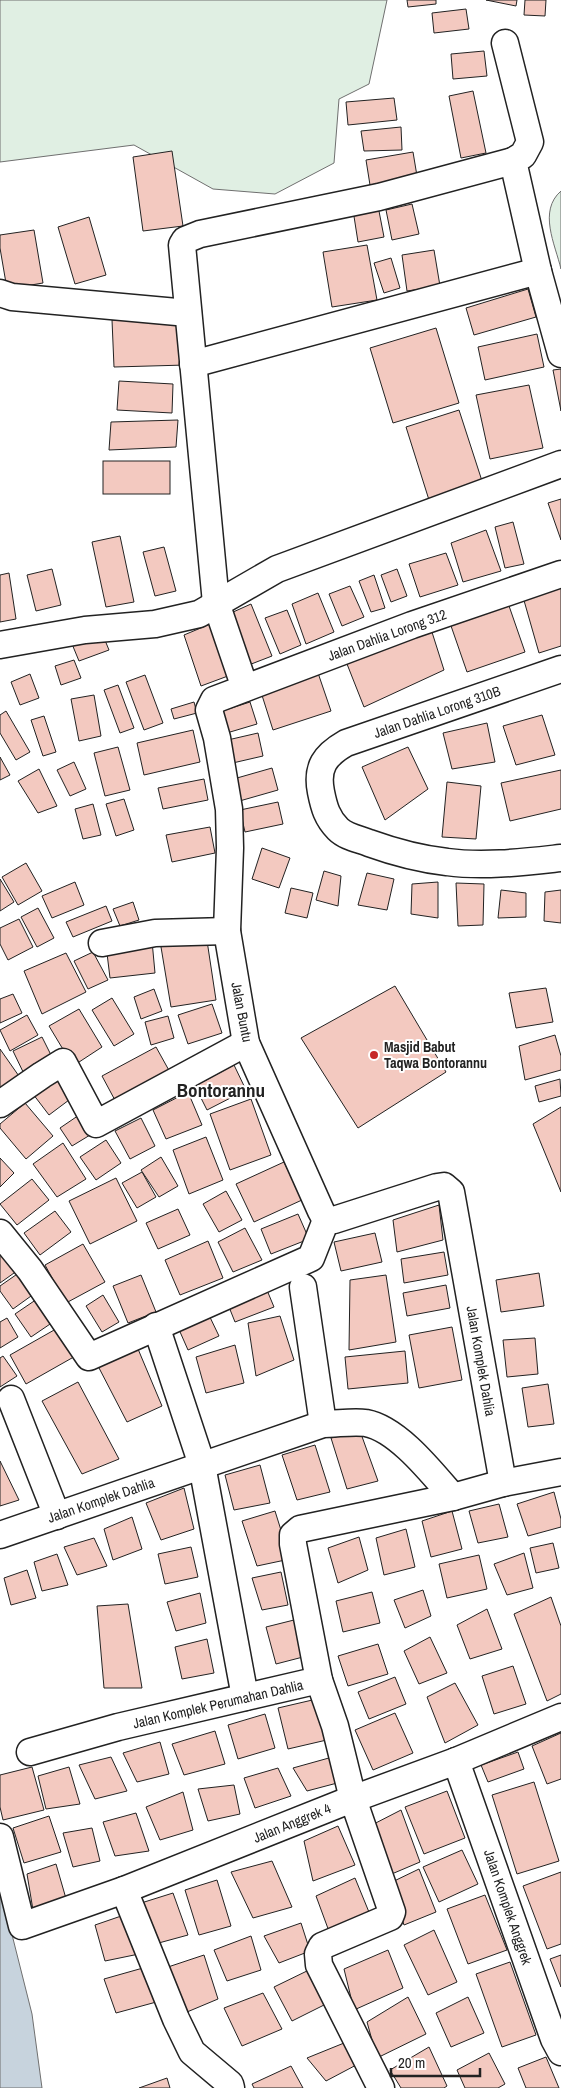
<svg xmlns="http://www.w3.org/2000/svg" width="561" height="2088" font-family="'Archivo Narrow',sans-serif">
  <rect width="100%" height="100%" fill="#fff"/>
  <g fill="#e0efe3" stroke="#6f6f6f">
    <polygon points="0,0 387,0 369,84 339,99 334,163 275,194 213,189 134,145 0,162"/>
    <path d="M561,191V269C555,244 538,211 561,191Z"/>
  </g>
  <polygon fill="#c7d3dd" stroke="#6f6f6f" points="0,1887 32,2014 42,2088 0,2088"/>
  <g fill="#f3c9c0" stroke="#222">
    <polygon points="407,0 436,0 436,4 408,7"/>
    <polygon points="486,0 517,0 516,6"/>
    <polygon points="525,0 546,0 545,16 524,15"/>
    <polygon points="466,9 469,29 434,33 432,13"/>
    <polygon points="484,51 487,76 453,79 451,54"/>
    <polygon points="473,91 486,153 461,158 449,96"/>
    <polygon points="394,98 397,120 348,125 346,102"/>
    <polygon points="401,127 402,150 364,151 361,131"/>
    <polygon points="172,151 183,226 143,231 133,157"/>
    <polygon points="413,152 417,176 370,185 366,160"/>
    <polygon points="412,204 419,234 392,240 386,210"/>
    <polygon points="378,206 384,237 358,242 353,210"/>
    <polygon points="89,217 106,275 75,284 58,227"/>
    <polygon points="34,230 43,283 7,289 0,248 0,235"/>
    <polygon points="367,245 377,300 332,307 323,252"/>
    <polygon points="434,250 440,286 407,291 402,255"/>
    <polygon points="391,258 400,288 384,293 374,263"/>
    <polygon points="528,289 536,317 474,335 466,308"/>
    <polygon points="184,318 186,365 114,367 112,320"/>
    <polygon points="436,328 459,403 393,423 370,348"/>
    <polygon points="537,334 544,367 485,380 478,347"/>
    <polygon points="561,369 561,411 553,370"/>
    <polygon points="119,381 173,384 172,413 117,410"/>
    <polygon points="529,385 543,448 490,459 476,395"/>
    <polygon points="459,410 483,484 429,500 406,427"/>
    <polygon points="178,420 176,447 109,450 111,422"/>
    <rect x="103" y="461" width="67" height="33"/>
    <polygon points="561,499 561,540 548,503"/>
    <polygon points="513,522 524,564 505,568 495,527"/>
    <polygon points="486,530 501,571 463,582 451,543"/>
    <polygon points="120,536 134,602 106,607 92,542"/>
    <polygon points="164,547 176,591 155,596 143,552"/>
    <polygon points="446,553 458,585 420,597 409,564"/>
    <polygon points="52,569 61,605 36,611 27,575"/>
    <polygon points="397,569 407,596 391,602 381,575"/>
    <polygon points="9,573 16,619 0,622 0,575"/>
    <polygon points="374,575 385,608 371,612 359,581"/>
    <polygon points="350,586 364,617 342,626 329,594"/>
    <polygon points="561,586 561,646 539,653 523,597"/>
    <polygon points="318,593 334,632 306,644 292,604"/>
    <polygon points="508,603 525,652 467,672 450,623"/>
    <polygon points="251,604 272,656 241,668 222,617"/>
    <polygon points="287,610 301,645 280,654 265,618"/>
    <polygon points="215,622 236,673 201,686 184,635"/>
    <polygon points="431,629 444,670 364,707 347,664"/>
    <polygon points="102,633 109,650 79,661 72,644"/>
    <polygon points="74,660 81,678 61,685 55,666"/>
    <polygon points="317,670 331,711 273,730 260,689"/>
    <polygon points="30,674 39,698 20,705 11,682"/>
    <polygon points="145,675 163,723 144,730 126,682"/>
    <polygon points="118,685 134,728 120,733 104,690"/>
    <polygon points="94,695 101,736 79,741 71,699"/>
    <polygon points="194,702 197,713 174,719 171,709"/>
    <polygon points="250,702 257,724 220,735 213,714"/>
    <polygon points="6,711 30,752 16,760 0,733 0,715"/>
    <polygon points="542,715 555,755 516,765 503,726"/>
    <polygon points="44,716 56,752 43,756 31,720"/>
    <polygon points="487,723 495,762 452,769 443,733"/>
    <polygon points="193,730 200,762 144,775 137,743"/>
    <polygon points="258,733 263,756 224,765 219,742"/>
    <polygon points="118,747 130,790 105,796 94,753"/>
    <polygon points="408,747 428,789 385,820 362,767"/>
    <polygon points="0,757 10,775 0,780"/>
    <polygon points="74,762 86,789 70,796 57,770"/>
    <polygon points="272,768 278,790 236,802 230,780"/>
    <polygon points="39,769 57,806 38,813 18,781"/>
    <polygon points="561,770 561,809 510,821 501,783"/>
    <polygon points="204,779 208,800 163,809 158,788"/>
    <polygon points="447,782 481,786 476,839 442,837"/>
    <polygon points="124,799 134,830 116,836 106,804"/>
    <polygon points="278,802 283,824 245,832 240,810"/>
    <polygon points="93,804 101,835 83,839 75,809"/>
    <polygon points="210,827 215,853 172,862 166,835"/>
    <polygon points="262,848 290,858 279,888 252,879"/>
    <polygon points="26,863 42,891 18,905 2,877"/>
    <polygon points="324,871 341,876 338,906 316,900"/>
    <polygon points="367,873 394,879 387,910 358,905"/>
    <polygon points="0,879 14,902 0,911"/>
    <polygon points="75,882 84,905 52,918 42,896"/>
    <polygon points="438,882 438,918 411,914 412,884"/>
    <polygon points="456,883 484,884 483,925 458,926"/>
    <polygon points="291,888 313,893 307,918 285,913"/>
    <polygon points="501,890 526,893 526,917 498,918"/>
    <polygon points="561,890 561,923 544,921 545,892"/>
    <polygon points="133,902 139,920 120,926 113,909"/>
    <polygon points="106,906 112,921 73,937 66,922"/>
    <polygon points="38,908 54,938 37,947 21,917"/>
    <polygon points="19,919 33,947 8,960 0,944 0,928"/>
    <polygon points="206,934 216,1000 171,1007 160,941"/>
    <polygon points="152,941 155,973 110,978 106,945"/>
    <polygon points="93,952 108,980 88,989 74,961"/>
    <polygon points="66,953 86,992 42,1014 24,971"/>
    <polygon points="395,986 446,1072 358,1128 301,1038"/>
    <polygon points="546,988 553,1022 516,1028 509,993"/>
    <polygon points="154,989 162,1011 141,1019 134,997"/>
    <polygon points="13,994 22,1013 0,1023 0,999"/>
    <polygon points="112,998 134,1034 114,1046 92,1010"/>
    <polygon points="212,1004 222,1033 188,1044 178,1015"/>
    <polygon points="79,1009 102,1047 73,1066 49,1026"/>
    <polygon points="27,1015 38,1035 10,1051 0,1030"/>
    <polygon points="168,1016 174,1038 151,1045 145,1022"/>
    <polygon points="555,1035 561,1056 561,1070 525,1080 519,1046"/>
    <polygon points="42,1037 55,1063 26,1078 13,1051"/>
    <polygon points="156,1047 171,1074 117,1104 102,1076"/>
    <polygon points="0,1049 21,1079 0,1088"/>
    <polygon points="234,1065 246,1090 207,1110 195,1086"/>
    <polygon points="57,1076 73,1097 49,1115 33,1094"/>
    <polygon points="560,1079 561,1096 539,1102 535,1086"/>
    <polygon points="188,1092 202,1125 166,1139 153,1110"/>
    <polygon points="251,1099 271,1155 230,1170 210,1114"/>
    <polygon points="25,1103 53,1136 26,1159 0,1128 0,1124"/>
    <polygon points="561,1107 561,1192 533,1124"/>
    <polygon points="82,1113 95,1132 72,1146 60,1128"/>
    <polygon points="141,1118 155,1146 130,1159 115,1131"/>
    <polygon points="206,1137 223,1180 189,1194 173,1150"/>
    <polygon points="106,1140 121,1163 96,1180 80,1157"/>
    <polygon points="63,1143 86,1179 57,1197 33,1164"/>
    <polygon points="161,1157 178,1186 159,1197 141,1170"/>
    <polygon points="0,1158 14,1173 0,1187"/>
    <polygon points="284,1162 302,1200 254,1222 236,1184"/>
    <polygon points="142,1172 156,1197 137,1208 122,1183"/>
    <polygon points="116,1178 137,1221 90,1244 69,1201"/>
    <polygon points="32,1179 49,1200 17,1225 0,1204"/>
    <polygon points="226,1191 242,1220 219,1232 203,1204"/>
    <polygon points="439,1205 443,1240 397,1252 393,1220"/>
    <polygon points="178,1209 190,1235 158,1249 146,1223"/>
    <polygon points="55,1211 71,1232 40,1255 24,1233"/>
    <polygon points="298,1214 309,1239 271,1254 261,1229"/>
    <polygon points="245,1228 262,1260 233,1272 218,1242"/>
    <polygon points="375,1233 382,1262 341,1271 334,1242"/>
    <polygon points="208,1241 223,1278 180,1295 165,1260"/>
    <polygon points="83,1244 105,1282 66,1303 45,1265"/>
    <polygon points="7,1249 21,1268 0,1283 0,1255"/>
    <polygon points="444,1252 448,1275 404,1283 401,1259"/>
    <polygon points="23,1270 38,1291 13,1309 0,1291 0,1286"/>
    <polygon points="539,1273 544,1306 501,1312 496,1280"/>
    <polygon points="141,1275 156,1312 128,1323 113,1286"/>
    <polygon points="386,1275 396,1342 349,1350 350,1280"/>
    <polygon points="264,1283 274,1307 235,1322 225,1297"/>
    <polygon points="446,1285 450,1308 407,1316 403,1293"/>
    <polygon points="103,1295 119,1322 102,1332 86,1306"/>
    <polygon points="40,1297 56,1320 31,1337 15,1314"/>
    <polygon points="207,1311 219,1336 188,1350 177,1325"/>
    <polygon points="280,1316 294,1360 256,1376 248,1323"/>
    <polygon points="7,1318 18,1337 0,1348 0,1322"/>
    <polygon points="63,1325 79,1354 26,1384 10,1355"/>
    <polygon points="452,1327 462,1380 419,1388 409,1335"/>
    <polygon points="535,1338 538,1374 507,1377 503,1340"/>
    <polygon points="235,1345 244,1383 206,1393 196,1357"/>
    <polygon points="138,1349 162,1406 127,1422 98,1366"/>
    <polygon points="405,1351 408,1383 348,1389 345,1357"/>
    <polygon points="3,1356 17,1376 0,1387 0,1358"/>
    <polygon points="78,1382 119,1459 82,1474 42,1401"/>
    <polygon points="548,1384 554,1424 528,1427 522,1388"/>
    <polygon points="360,1431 378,1481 347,1489 331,1438"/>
    <polygon points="315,1445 330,1492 297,1500 282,1455"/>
    <polygon points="0,1461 19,1500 0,1506"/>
    <polygon points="260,1465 270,1503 234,1510 225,1475"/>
    <polygon points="184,1488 194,1529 161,1540 146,1503"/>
    <polygon points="554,1492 561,1519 561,1527 528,1536 517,1504"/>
    <polygon points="499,1504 508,1537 478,1543 469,1511"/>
    <polygon points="275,1511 290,1559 257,1566 242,1521"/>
    <polygon points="452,1511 462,1549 431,1557 422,1521"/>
    <polygon points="132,1517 142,1549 113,1560 104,1529"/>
    <polygon points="406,1529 415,1567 384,1575 376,1538"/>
    <polygon points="359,1537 368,1570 338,1583 328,1548"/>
    <polygon points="94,1538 107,1566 77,1575 64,1547"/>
    <polygon points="553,1543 559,1568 536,1573 530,1548"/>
    <polygon points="191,1547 198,1577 165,1584 158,1554"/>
    <polygon points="524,1553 533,1588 507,1595 494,1564"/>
    <polygon points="57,1554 68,1585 42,1591 34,1562"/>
    <polygon points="479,1555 487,1589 447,1598 439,1564"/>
    <polygon points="27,1570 36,1598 11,1605 4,1578"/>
    <polygon points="281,1572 288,1605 262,1610 252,1578"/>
    <polygon points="423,1590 431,1616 405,1628 394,1600"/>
    <polygon points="372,1592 380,1623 343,1632 336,1601"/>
    <polygon points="200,1593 206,1623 176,1631 167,1602"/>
    <polygon points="551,1597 561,1626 561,1694 547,1701 514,1614"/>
    <polygon points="128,1604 142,1688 104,1688 97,1606"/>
    <polygon points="487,1609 502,1649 470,1659 457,1625"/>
    <polygon points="294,1620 303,1657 276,1664 266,1627"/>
    <polygon points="430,1637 447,1673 419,1684 404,1651"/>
    <polygon points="207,1639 214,1673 182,1679 175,1647"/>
    <polygon points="378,1644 388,1674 348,1686 338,1656"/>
    <polygon points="513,1666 526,1704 494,1714 482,1676"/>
    <polygon points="395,1677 406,1704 369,1719 358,1692"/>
    <polygon points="455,1683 478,1725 445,1743 427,1697"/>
    <polygon points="321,1698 331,1739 288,1749 278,1708"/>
    <polygon points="395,1713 413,1753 373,1770 355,1730"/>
    <polygon points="265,1714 275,1748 238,1759 228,1725"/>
    <polygon points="215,1731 225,1764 184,1775 172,1744"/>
    <polygon points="561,1733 561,1779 547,1784 532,1746"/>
    <polygon points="160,1742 169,1774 137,1782 123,1753"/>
    <polygon points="518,1752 524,1769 488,1782 481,1765"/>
    <polygon points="336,1756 341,1782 307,1791 293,1768"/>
    <polygon points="111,1757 127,1791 95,1799 79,1765"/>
    <polygon points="32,1767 44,1810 3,1820 0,1807 0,1775"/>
    <polygon points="69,1767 80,1804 46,1809 38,1776"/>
    <polygon points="278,1768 291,1796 255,1808 244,1778"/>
    <polygon points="534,1782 559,1861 517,1874 492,1795"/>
    <polygon points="234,1785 240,1814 208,1821 198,1789"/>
    <polygon points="447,1791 465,1838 424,1854 405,1807"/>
    <polygon points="183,1792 193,1830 160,1840 146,1807"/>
    <polygon points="401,1810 420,1862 387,1876 366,1828"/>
    <polygon points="136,1813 149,1851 115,1856 103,1822"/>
    <polygon points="49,1816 61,1852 24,1863 13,1828"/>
    <polygon points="338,1826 355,1865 313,1881 304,1841"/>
    <polygon points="92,1828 100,1861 73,1867 63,1833"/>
    <polygon points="462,1850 478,1884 439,1902 423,1867"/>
    <polygon points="272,1861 292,1907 253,1918 231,1872"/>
    <polygon points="56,1864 67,1902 33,1910 27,1874"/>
    <polygon points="419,1869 436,1912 404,1925 390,1883"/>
    <polygon points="561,1872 561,1944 547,1949 523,1886"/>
    <polygon points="355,1878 371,1917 330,1934 316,1896"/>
    <polygon points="217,1880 231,1926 199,1935 185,1890"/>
    <polygon points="173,1893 188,1935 155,1944 138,1904"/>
    <polygon points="485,1895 507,1950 468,1964 447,1909"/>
    <polygon points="127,1914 139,1954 105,1961 95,1925"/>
    <polygon points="301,1923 310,1951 279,1963 264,1936"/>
    <polygon points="434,1930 457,1982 428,1995 404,1945"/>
    <polygon points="251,1936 261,1970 227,1981 214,1950"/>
    <polygon points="388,1950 403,1988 354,2010 344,1969"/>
    <polygon points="204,1955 218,1999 187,2012 165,1968"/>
    <polygon points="561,1955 561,1987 550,1959"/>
    <polygon points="510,1962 536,2035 502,2047 476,1974"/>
    <polygon points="150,1966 160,2001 116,2013 104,1979"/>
    <polygon points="311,1969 328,2003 292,2021 274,1987"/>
    <polygon points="263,1993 282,2029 242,2046 224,2008"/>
    <polygon points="408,1997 426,2034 377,2058 367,2022"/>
    <polygon points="468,1997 484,2033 451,2047 436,2013"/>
    <polygon points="349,2041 360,2063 326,2081 307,2058"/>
    <polygon points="429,2047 447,2086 444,2088 401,2088 390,2070"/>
    <polygon points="489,2053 505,2084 498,2088 465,2088 457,2070"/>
    <polygon points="546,2057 559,2088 526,2088 518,2068"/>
    <polygon points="291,2066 303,2088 254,2088 252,2084"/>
    <polygon points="167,2078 170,2088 139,2088"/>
  </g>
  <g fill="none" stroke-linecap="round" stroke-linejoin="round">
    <defs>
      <g id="minor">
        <polyline points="505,43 530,142 523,155 513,161 538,271 561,354"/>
        <polyline points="0,293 12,297 188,313"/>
        <polyline points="193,364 538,271"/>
        <polyline points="0,645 85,630 155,624 199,614 277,569 561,464"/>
        <path d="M561,669L346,743C325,755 316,767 321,792C324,807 327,818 338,829C346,837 359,839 369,843C394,852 420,859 447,862C484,867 524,862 561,858"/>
        <polyline points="245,688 216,603 182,245 185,240 200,234 379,197 513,161"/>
        <polyline points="102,943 155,933 227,931"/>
        <polyline points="0,1104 42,1075 63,1062 96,1124 246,1043"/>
        <polyline points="0,1233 30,1270 89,1357 311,1258 326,1220"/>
        <polyline points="303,1287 323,1424"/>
        <polyline points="156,1326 202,1465 245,1697"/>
        <polyline points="11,1399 57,1516"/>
        <polyline points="503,1483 451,1192 444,1186 437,1187 334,1220 326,1220 321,1211 246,1043 227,931 230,848 229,809 217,738 209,710 214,700 412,625 561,574"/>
        <path d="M0,1535L323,1424C337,1424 353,1421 366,1423C398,1429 432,1473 453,1497"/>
        <polyline points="319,1680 335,1726 353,1799 392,1912 390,1917 322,1946 318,1954 319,1965 381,2088"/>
        <polyline points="30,1752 118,1727 319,1680 293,1544 293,1535 300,1529 453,1497 503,1483 561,1472"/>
        <polyline points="456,1761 554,2039 561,2052"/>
        <polyline points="0,1837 22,1926 124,1890 342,1803 456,1761 561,1717"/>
        <polyline points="124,1890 176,2019 192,2052 230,2084 231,2088"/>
      </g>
    </defs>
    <use href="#minor" stroke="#222" stroke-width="29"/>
    <use href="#minor" stroke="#fff" stroke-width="26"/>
  </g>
  <circle fill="#c62828" stroke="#fff" stroke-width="2" cx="374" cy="1055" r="5"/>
  <g text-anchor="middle" stroke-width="4" stroke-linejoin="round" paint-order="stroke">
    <g font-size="14" fill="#222" stroke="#fff">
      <text transform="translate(387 635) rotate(-20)" y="5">Jalan Dahlia Lorong 312</text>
      <text transform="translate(437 712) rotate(-19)" y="5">Jalan Dahlia Lorong 310B</text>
      <text transform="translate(242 1012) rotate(79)" y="5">Jalan Buntu</text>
      <text transform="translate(481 1361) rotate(80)" y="5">Jalan Komplek Dahlia</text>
      <text transform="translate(101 1500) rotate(-19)" y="5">Jalan Komplek Dahlia</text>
      <text transform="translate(218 1704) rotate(-13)" y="5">Jalan Komplek Perumahan Dahlia</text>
      <text transform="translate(292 1823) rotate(-22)" y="5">Jalan Anggrek 4</text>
      <text transform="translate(508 1907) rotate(71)" y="5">Jalan Komplek Anggrek</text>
    </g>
    <g font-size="14" font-weight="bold" fill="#222" stroke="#fff" text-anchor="start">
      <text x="384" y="1052">Masjid Babut<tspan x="384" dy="16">Taqwa Bontorannu</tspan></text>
    </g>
    <g font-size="19" font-weight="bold" fill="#222" stroke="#fff">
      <text x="221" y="1097">Bontorannu</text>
    </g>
  </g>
  <path d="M391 2068v8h89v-8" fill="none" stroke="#222222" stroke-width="2.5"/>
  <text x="398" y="2068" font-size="15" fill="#222222" stroke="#ffffff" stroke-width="4" paint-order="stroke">20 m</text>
</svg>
